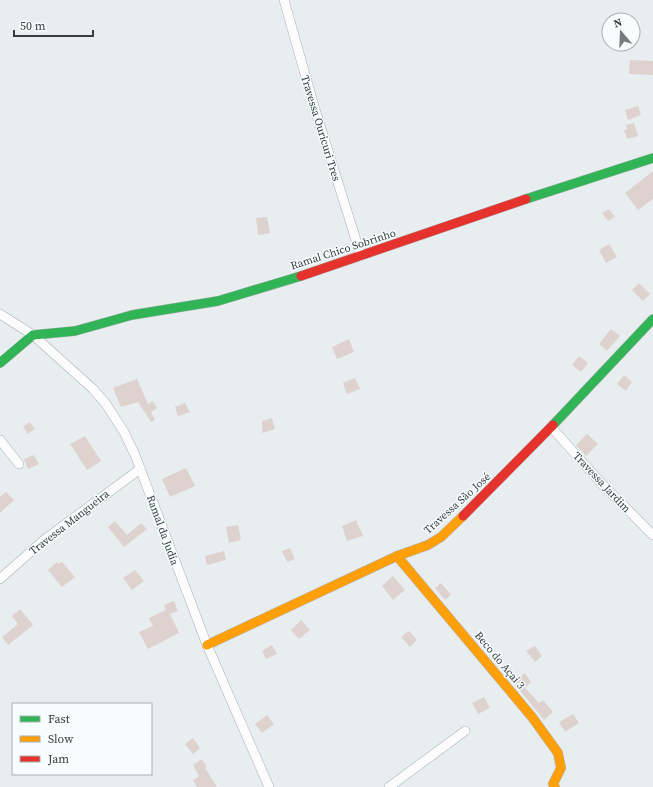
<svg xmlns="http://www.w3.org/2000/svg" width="653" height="787" font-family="'Source Serif 4',serif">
  <rect width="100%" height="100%" fill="#e8eef0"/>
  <g fill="#ded2ce">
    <polygon points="630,60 653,61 653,75 629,74"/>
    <polygon points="638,106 641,115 628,120 625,110"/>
    <polygon points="634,123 638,136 627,139 624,130 627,129 626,125"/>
    <polygon points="653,171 653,199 638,210 625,193"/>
    <polygon points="609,209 615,217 608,221 602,213"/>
    <polygon points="267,217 270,233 258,235 256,218"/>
    <polygon points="609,244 617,257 606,263 599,250"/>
    <polygon points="639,283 650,294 643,301 632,290"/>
    <polygon points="611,329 620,336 607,351 599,344"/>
    <polygon points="349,339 354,352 337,359 332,347"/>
    <polygon points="579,356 588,363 581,372 572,365"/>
    <polygon points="624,375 632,382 626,391 617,384"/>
    <polygon points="355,378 360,389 347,394 343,383"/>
    <polygon points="137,379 148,404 153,401 157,408 151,412 155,420 151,422 138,402 121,407 113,388"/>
    <polygon points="185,403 190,412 178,416 175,407"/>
    <polygon points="272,418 275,429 262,433 262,421"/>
    <polygon points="30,422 35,429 28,434 23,426"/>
    <polygon points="587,434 598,444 586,456 576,445"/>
    <polygon points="85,436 101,461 87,470 70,444"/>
    <polygon points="34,455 39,464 28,469 24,459"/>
    <polygon points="186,468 195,486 170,497 162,479"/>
    <polygon points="6,492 14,500 0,513 0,497"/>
    <polygon points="356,520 363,536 347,541 342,526"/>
    <polygon points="115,521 127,535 141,523 147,529 124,547 108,527"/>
    <polygon points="238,525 241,540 229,543 226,527"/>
    <polygon points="290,548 295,559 287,562 282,551"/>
    <polygon points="224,551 226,560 207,565 205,556"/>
    <polygon points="57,562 59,564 62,562 75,577 62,587 48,570"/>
    <polygon points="135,570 144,581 132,590 123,578"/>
    <polygon points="393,576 405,590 393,600 382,586"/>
    <polygon points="441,583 451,595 445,600 435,588"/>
    <polygon points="174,601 178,611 170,614 179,633 148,649 139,632 153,626 149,618 166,610 164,605"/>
    <polygon points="20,609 33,625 8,645 2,637 18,624 12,616"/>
    <polygon points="301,620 310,630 299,639 291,630"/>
    <polygon points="409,631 417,640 410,647 401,637"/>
    <polygon points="272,645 277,654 266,659 262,651"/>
    <polygon points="535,646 542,656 535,662 526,651"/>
    <polygon points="525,673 531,682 525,688 539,703 543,700 553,712 544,720 513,682"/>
    <polygon points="484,697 490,708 478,714 472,703"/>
    <polygon points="573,714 579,723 565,732 559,722"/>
    <polygon points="267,715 274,724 262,733 255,724"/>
    <polygon points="193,738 200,748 193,754 185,744"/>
    <polygon points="202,759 207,767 205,768 217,787 197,787 193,780 199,776 193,765"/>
  </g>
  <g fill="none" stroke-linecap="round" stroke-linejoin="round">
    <defs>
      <g id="street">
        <polyline points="284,0 314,106 361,256"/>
        <polyline points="0,314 33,335 93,389 106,404 124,432 135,455 207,645 269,787"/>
        <polyline points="552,428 603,485 653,535"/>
        <polyline points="0,440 19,464"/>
        <polyline points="0,579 44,540 140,469"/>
        <polyline points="389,787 465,731"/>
      </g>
      <g id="fast">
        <polyline points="526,199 653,158"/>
        <polyline points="0,363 33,335 75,331 132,315 218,301 301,276"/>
        <polyline points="553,425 653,319"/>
      </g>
      <g id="slow">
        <polyline points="397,556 532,717 558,753 561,768 553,784 555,787"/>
        <polyline points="207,645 397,556 428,545 441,537 463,516"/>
      </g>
      <g id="jam">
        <polyline points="301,276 526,199"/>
        <polyline points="463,516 553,425"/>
      </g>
    </defs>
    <use href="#street" stroke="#aaafb1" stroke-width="10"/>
    <use href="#fast" stroke="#aaafb1" stroke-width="10"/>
    <use href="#slow" stroke="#aaafb1" stroke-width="10"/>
    <use href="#jam" stroke="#aaafb1" stroke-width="10"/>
    <use href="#street" stroke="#fcfcfd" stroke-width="9"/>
    <use href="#fast" stroke="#30b455" stroke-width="9"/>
    <use href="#slow" stroke="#ff9f0a" stroke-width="9"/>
    <use href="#jam" stroke="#e5322d" stroke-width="9"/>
  </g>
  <g text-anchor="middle" stroke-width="3" stroke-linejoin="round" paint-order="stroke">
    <g font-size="11" fill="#383d3e" stroke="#f5fdfe">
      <text transform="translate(321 128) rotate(73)" y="4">Travessa Ouricuri Tres</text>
      <text transform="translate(343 249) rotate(-18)" y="4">Ramal Chico Sobrinho</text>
      <text transform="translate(602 482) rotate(47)" y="4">Travessa Jardim</text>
      <text transform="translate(457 503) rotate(-42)" y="4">Travessa São José</text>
      <text transform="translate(69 522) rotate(-38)" y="4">Travessa Mangueira</text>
      <text transform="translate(163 530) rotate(70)" y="4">Ramal da Judia</text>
      <text transform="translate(500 660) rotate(50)" y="4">Beco do Açaí 3</text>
    </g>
  </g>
  <rect x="12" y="703" width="140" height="72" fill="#f5fdfe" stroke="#a9b0b1"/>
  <rect x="20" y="716" width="20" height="6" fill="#30b455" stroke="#a9b0b1"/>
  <text x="48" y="723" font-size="12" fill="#383d3e">Fast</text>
  <rect x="20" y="736" width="20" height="6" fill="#ff9f0a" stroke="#a9b0b1"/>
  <text x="48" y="743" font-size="12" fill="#383d3e">Slow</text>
  <rect x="20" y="756" width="20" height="6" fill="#e5322d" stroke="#a9b0b1"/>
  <text x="48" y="763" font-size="12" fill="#383d3e">Jam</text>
  <g transform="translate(621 32) rotate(341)"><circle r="19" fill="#f5fdfe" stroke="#a9b0b1"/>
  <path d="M0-3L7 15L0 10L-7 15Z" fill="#767b7c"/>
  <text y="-6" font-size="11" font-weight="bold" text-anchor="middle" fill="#383d3e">N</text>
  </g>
  <path d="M14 30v6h79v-6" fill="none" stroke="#383d3e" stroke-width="2"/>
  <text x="20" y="30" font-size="12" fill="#383d3e" stroke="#f5fdfe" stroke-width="3" paint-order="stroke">50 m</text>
</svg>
